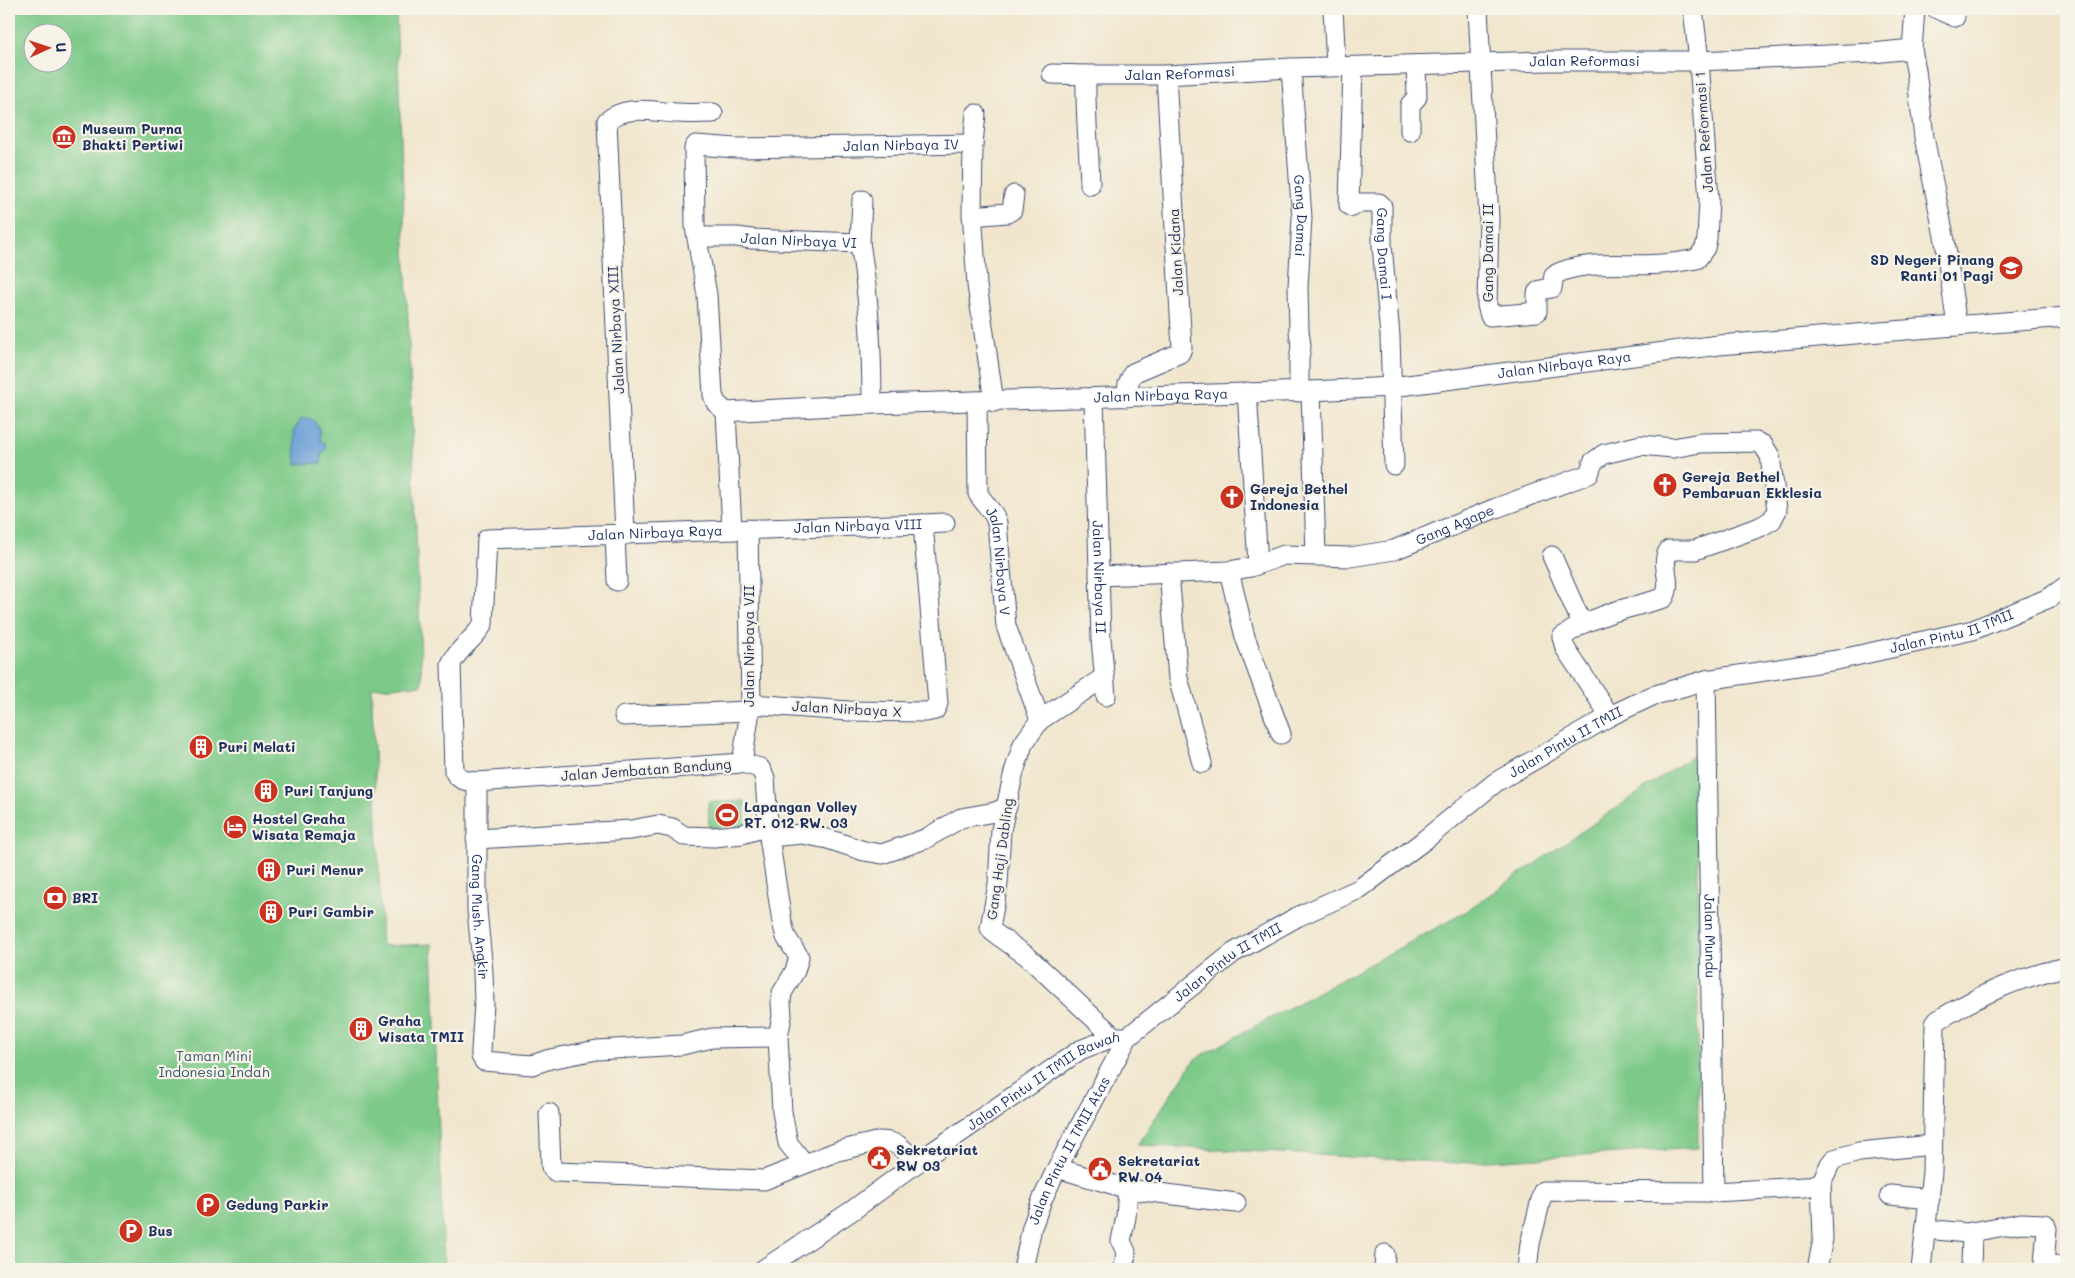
<svg xmlns="http://www.w3.org/2000/svg" width="2075" height="1278" font-family="Mali,sans-serif">
  <rect width="100%" height="100%" fill="#f7f3e8"/>
  <filter id="ink" filterUnits="userSpaceOnUse"><feTurbulence type="fractalNoise" baseFrequency=".02" numOctaves="2"/><feDisplacementMap in="SourceGraphic" scale="10" xChannelSelector="R" yChannelSelector="G"/><feConvolveMatrix kernelMatrix="1 2 1 2 8 2 1 2 1" color-interpolation-filters="sRGB"/></filter>
  <filter id="wash" filterUnits="userSpaceOnUse"><feTurbulence type="fractalNoise" baseFrequency=".0096" numOctaves="4" result="noise"/><feDisplacementMap in="SourceGraphic" scale="20" xChannelSelector="R" yChannelSelector="G"/><feGaussianBlur stdDeviation="1.12" result="paint"/><feColorMatrix in="noise" values="0 0 0 0 0 0 0 0 0 0 0 0 0 0 0 0 0 1.4 0 .05"/><feComposite in="paint" operator="in"/></filter>
  <g filter="url(#wash)">
    <rect width="100%" height="100%" fill="#f1e6cd"/>
    <g fill="#7cc988" stroke="#4c7c73" fill-rule="evenodd">
      <path d="M9,9H396L422,685L372,688V701L382,946L432,944L444,1269H9ZM32,32H62V62H32Z"/>
      <polygon points="1698,752 1698,1148 1457,1163 1137,1145 1195,1059 1460,915"/>
      <polygon points="745,801 745,827 709,828 708,802"/>
    </g>
    <path fill="#679fd5" stroke="#41679a" d="M308,418C320,422 320,431 320,441L325,443L326,449L321,454L322,463L296,464L294,430L301,419Z"/>
  </g>
  <g filter="url(#ink)">
    <g fill="none" stroke-linecap="round" stroke-linejoin="round">
      <defs>
        <g id="minor">
          <polyline points="1333,9 1336,66"/>
          <path d="M1478,9L1489,219L1487,305L1490,316L1537,312V293L1540,290L1552,288L1554,275C1583,259 1629,267 1662,264C1674,263 1685,261 1697,259L1705,248L1707,239L1709,200L1699,61L1693,9"/>
          <polyline points="1937,9 1955,17"/>
          <polyline points="1912,49 1915,9"/>
          <path id="s1" d="M1353,67L1349,205L1352,207L1358,203H1379L1382,206V245L1390,336L1394,465"/>
          <path id="s2" d="M1291,68L1302,218L1298,287L1299,331L1301,346L1299,359V392"/>
          <polyline points="1052,74 1086,75"/>
          <polyline points="1410,131 1410,105 1417,97 1416,65"/>
          <polyline points="973,144 976,114"/>
          <path id="s3" d="M1090,185C1089,148 1085,111 1086,75H1166L1291,68L1549,61H1699L1872,53L1912,49L1916,70L1924,137L1945,241L1957,326"/>
          <polyline points="972,216 1007,213 1012,210 1014,195"/>
          <path id="s4" d="M697,237H737L752,239L860,243C869,297 872,350 872,404"/>
          <polyline points="860,243 862,200"/>
          <polyline points="1311,391 1316,556"/>
          <polyline points="1247,392 1258,564"/>
          <polyline points="1126,397 1128,384 1133,373 1180,353 1182,348 1166,75"/>
          <path id="s5" d="M1094,399L1101,638L1106,696"/>
          <path id="s6" d="M977,401L978,494L994,515L997,523L1006,626L1040,720"/>
          <path id="s7" d="M726,412L716,403L713,395L707,295L695,227L694,148L696,145L736,148L973,144L972,211L977,285L994,402"/>
          <polyline points="923,524 945,523"/>
          <path id="s8" d="M732,530L923,524L938,704L935,710L926,712L849,711L751,704"/>
          <polyline points="615,535 617,581"/>
          <path d="M625,535L607,121C627,104 653,112 677,113C689,114 701,113 713,113"/>
          <polyline points="1552,556 1582,624"/>
          <polyline points="1229,571 1245,637 1281,734"/>
          <polyline points="1169,573 1178,678 1202,763"/>
          <path id="s9" d="M1099,576L1229,571L1251,567L1284,555L1350,557L1394,550L1496,508L1589,474L1593,462L1604,454L1641,445L1673,448L1700,443L1756,442L1763,445L1770,456L1777,510L1772,520L1760,527L1695,550H1669C1659,564 1674,581 1664,598L1613,612L1582,624L1562,637L1565,648L1610,716"/>
          <polyline points="1103,678 1040,720 1023,744 1014,772 1001,830 998,884 990,928 993,932 1027,956 1114,1037"/>
          <path id="s10" d="M1706,680L1714,1192"/>
          <polyline points="624,716 750,711"/>
          <polyline points="742,763 751,704 748,529"/>
          <path id="s11" d="M477,782V910L483,972L484,1003L481,1051V1056L484,1061L532,1065L550,1059L597,1050L682,1045L712,1038L778,1037"/>
          <polyline points="769,837 802,834 828,839 864,851 882,854 925,839 961,818 995,812 1007,807"/>
          <polyline points="476,839 631,830 658,825 672,828 684,836 714,837 742,834 769,826"/>
          <polyline points="549,1113 551,1167 556,1172 764,1180 838,1151 880,1141 890,1142 898,1145 918,1162"/>
          <path id="s12" d="M804,1163L788,1143L782,1112L778,1037L782,1016L781,1002L782,993L795,971L799,957L786,937L782,922L769,837L765,778L760,768L742,763L477,782C467,781 459,781 454,771L451,664C458,648 475,639 483,624L487,539L732,530L726,412L872,404L1311,391L1392,387L1719,345L2066,317"/>
          <polyline points="1057,1168 1128,1189 1236,1203"/>
          <polyline points="1890,1195 1930,1199"/>
          <polyline points="1927,1229 1966,1233 2021,1223 2045,1224 2047,1229 2044,1263 2066,1268"/>
          <path id="s13" d="M764,1269L853,1210L918,1162L1080,1050L1114,1037H1124"/>
          <path id="s14" d="M1023,1269L1032,1227L1042,1200L1057,1168L1128,1037L1233,953L1297,917L1359,889L1422,842L1496,782L1610,716L1652,696L1706,680L1837,660L1973,630L2049,598L2066,586"/>
          <polyline points="1124,1269 1126,1252 1121,1241 1126,1217 1128,1189"/>
          <polyline points="1384,1269 1385,1254"/>
          <polyline points="1527,1269 1530,1244 1543,1191 1714,1192 1805,1187 1821,1183"/>
          <polyline points="1817,1269 1823,1239 1821,1183 1830,1164 1834,1159 1859,1152 1932,1145"/>
          <path d="M1921,1269L1932,1172L1935,1024L1938,1020C1982,994 2016,978 2066,967"/>
          <polyline points="1971,1269 1972,1233"/>
        </g>
      </defs>
      <use href="#minor" stroke="#3b4a6f" stroke-width="21"/>
      <use href="#minor" stroke="#fff" stroke-width="19"/>
    </g>
  </g>
  <defs>
    <symbol id="museum-disc" viewBox="-11 -11 22 22"><circle r="9.5" fill="#c8321e" stroke="#f7f3e8"/><path d="M0-6L6-3V-2H-6V-3ZM-5-1h2V3h-2ZM-1-1h2V3h-2ZM3-1h2V3H3ZM-6 4H6V6H-6Z" fill="#fff"/></symbol>
    <symbol id="school-disc" viewBox="-11 -11 22 22"><circle r="9.5" fill="#c8321e" stroke="#f7f3e8"/><path d="M0-5L7-2L0 1L-7-2ZM-4 1L0 2.5L4 1V4Q0 6-4 4Z" fill="#fff"/></symbol>
    <symbol id="church-disc" viewBox="-11 -11 22 22"><circle r="9.5" fill="#c8321e" stroke="#f7f3e8"/><path d="M-1.2-6h2.4v3.5h3.3v2.4h-3.3V6h-2.4V-.1h-3.3v-2.4h3.3Z" fill="#fff"/></symbol>
    <symbol id="building-disc" viewBox="-11 -11 22 22"><circle r="9.5" fill="#c8321e" stroke="#f7f3e8"/><path d="M-4-6H4V6H1V3H-1V6H-4ZM-2.5-4.3h1.7v1.8h-1.7ZM.8-4.3h1.7v1.8H.8ZM-2.5-1h1.7V.8h-1.7ZM.8-1h1.7V.8H.8Z" fill="#fff"/></symbol>
    <symbol id="stadium-disc" viewBox="-11 -11 22 22"><circle r="9.5" fill="#c8321e" stroke="#f7f3e8"/><path d="M0-5a6.5 5 0 1 0 0 10a6.5 5 0 1 0 0-10ZM-3.5-1.8h7v3.6h-7Z" fill="#fff"/></symbol>
    <symbol id="hotel-disc" viewBox="-11 -11 22 22"><circle r="9.5" fill="#c8321e" stroke="#f7f3e8"/><path d="M-6-4.5h1.5V1H6V5H4.5V3h-9V5H-6ZM-4 0a1.8 1.8 0 1 1 3.6 0ZM.5 0V-2.5h3Q6-2.5 6 0Z" fill="#fff"/></symbol>
    <symbol id="bank-disc" viewBox="-11 -11 22 22"><circle r="9.5" fill="#c8321e" stroke="#f7f3e8"/><path d="M-6-4H6V4H-6ZM0-2.3a2.3 2.3 0 1 0 0 4.6a2.3 2.3 0 1 0 0-4.6Z" fill="#fff"/></symbol>
    <symbol id="civic-disc" viewBox="-11 -11 22 22"><circle r="9.5" fill="#c8321e" stroke="#f7f3e8"/><path d="M-.6-6.5H3V-4.5H.6V-3L4-1V1h2V6H-6V1h2V-1L-.6-3ZM-1.2 2.5V6h2.4V2.5Z" fill="#fff"/></symbol>
    <symbol id="parking-disc" viewBox="-11 -11 22 22"><circle r="9.5" fill="#c8321e" stroke="#f7f3e8"/><path d="M-3.5-5.5H1a3.5 3.5 0 0 1 0 7H-1V5.5H-3.5ZM-1-3.4V-.6H.8a1.4 1.4 0 0 0 0-2.8Z" fill="#fff"/></symbol>
  </defs>
  <g fill-rule="evenodd">
    <use href="#museum-disc" x="50" y="123" width="28" height="28"/>
    <use href="#school-disc" x="1997" y="254" width="28" height="28"/>
    <use href="#church-disc" x="1651" y="471" width="28" height="28"/>
    <use href="#church-disc" x="1218" y="483" width="28" height="28"/>
    <use href="#building-disc" x="187" y="733" width="28" height="28"/>
    <use href="#building-disc" x="252" y="777" width="28" height="28"/>
    <use href="#stadium-disc" x="713" y="801" width="28" height="28"/>
    <use href="#hotel-disc" x="221" y="813" width="28" height="28"/>
    <use href="#building-disc" x="255" y="856" width="28" height="28"/>
    <use href="#bank-disc" x="41" y="884" width="28" height="28"/>
    <use href="#building-disc" x="257" y="898" width="28" height="28"/>
    <use href="#building-disc" x="347" y="1015" width="28" height="28"/>
    <use href="#civic-disc" x="865" y="1144" width="28" height="28"/>
    <use href="#civic-disc" x="1086" y="1155" width="28" height="28"/>
    <use href="#parking-disc" x="194" y="1191" width="28" height="28"/>
    <use href="#parking-disc" x="117" y="1217" width="28" height="28"/>
  </g>
  <g text-anchor="middle" stroke-width="4.5" stroke-linejoin="round" paint-order="stroke">
    <g font-size="14" fill="#1b2f5e" stroke="#f7f3e8">
      <text dy="5" stroke="none"><textPath href="#s3" startOffset="609">Jalan Reformasi</textPath></text>
      <text dy="5" stroke="none"><textPath href="#s3" startOffset="204">Jalan Reformasi</textPath></text>
      <text transform="translate(1704 132) rotate(-94)" y="5">Jalan Reformasi 1</text>
      <text dy="5" stroke="none"><textPath href="#s7" startOffset="479">Jalan Nirbaya IV</textPath></text>
      <text dy="5" stroke="none"><textPath href="#s2" startOffset="148">Gang Damai</textPath></text>
      <text dy="5" stroke="none"><textPath href="#s4" startOffset="102">Jalan Nirbaya VI</textPath></text>
      <text transform="translate(1176 252) rotate(-93)" y="5">Jalan Kidana</text>
      <text transform="translate(1488 253) rotate(-90)" y="5">Gang Damai II</text>
      <text dy="5" stroke="none"><textPath href="#s1" startOffset="222">Gang Damai I</textPath></text>
      <text transform="translate(616 330) rotate(-93)" y="5">Jalan Nirbaya XIII</text>
      <text dy="5" stroke="none"><textPath href="#s12" startOffset="2171">Jalan Nirbaya Raya</textPath></text>
      <text dy="5" stroke="none"><textPath href="#s12" startOffset="1766">Jalan Nirbaya Raya</textPath></text>
      <text dy="5" stroke="none"><textPath href="#s9" startOffset="364">Gang Agape</textPath></text>
      <text dy="5" stroke="none"><textPath href="#s8" startOffset="126">Jalan Nirbaya VIII</textPath></text>
      <text dy="5" stroke="none"><textPath href="#s12" startOffset="1136">Jalan Nirbaya Raya</textPath></text>
      <text dy="5" stroke="none"><textPath href="#s6" startOffset="166">Jalan Nirbaya V</textPath></text>
      <text dy="5" stroke="none"><textPath href="#s5" startOffset="178">Jalan Nirbaya II</textPath></text>
      <text dy="5" stroke="none"><textPath href="#s14" startOffset="1191">Jalan Pintu II TMII</textPath></text>
      <text transform="translate(749 646) rotate(-90)" y="5">Jalan Nirbaya VII</text>
      <text transform="translate(847 709) rotate(3)" y="5">Jalan Nirbaya X</text>
      <text dy="5" stroke="none"><textPath href="#s14" startOffset="786">Jalan Pintu II TMII</textPath></text>
      <text transform="translate(646 770) rotate(-4)" y="5">Jalan Jembatan Bandung</text>
      <text transform="translate(1000 859) rotate(-82)" y="5">Gang Haji Dabling</text>
      <text dy="5" stroke="none"><textPath href="#s11" startOffset="135">Gang Mush. Angkir</textPath></text>
      <text dy="5" stroke="none"><textPath href="#s10" startOffset="256">Jalan Mundu</textPath></text>
      <text dy="5" stroke="none"><textPath href="#s14" startOffset="381">Jalan Pintu II TMII</textPath></text>
      <text dy="5" stroke="none"><textPath href="#s13" startOffset="338">Jalan Pintu II TMII Bawah</textPath></text>
      <text dy="5" stroke="none"><textPath href="#s14" startOffset="128">Jalan Pintu II TMII Atas</textPath></text>
    </g>
    <g font-size="14" font-weight="bold" fill="#1b2f5e" stroke="#f7f3e8" text-anchor="start">
      <text x="82" y="134">Museum Purna<tspan x="82" dy="16">Bhakti Pertiwi</tspan></text>
      <text x="1994" y="265" text-anchor="end">SD Negeri Pinang<tspan x="1994" dy="16">Ranti 01 Pagi</tspan></text>
      <text x="1682" y="482">Gereja Bethel<tspan x="1682" dy="16">Pembaruan Ekklesia</tspan></text>
      <text x="1250" y="494">Gereja Bethel<tspan x="1250" dy="16">Indonesia</tspan></text>
      <text x="218" y="752">Puri Melati</text>
      <text x="284" y="796">Puri Tanjung</text>
      <text x="744" y="812">Lapangan Volley<tspan x="744" dy="16">RT. 012 RW. 03</tspan></text>
      <text x="252" y="824">Hostel Graha<tspan x="252" dy="16">Wisata Remaja</tspan></text>
      <text x="286" y="875">Puri Menur</text>
      <text x="72" y="903">BRI</text>
      <text x="288" y="917">Puri Gambir</text>
      <text x="378" y="1026">Graha<tspan x="378" dy="16">Wisata TMII</tspan></text>
      <text x="896" y="1155">Sekretariat<tspan x="896" dy="16">RW 03</tspan></text>
      <text x="1118" y="1166">Sekretariat<tspan x="1118" dy="16">RW 04</tspan></text>
      <text x="226" y="1210">Gedung Parkir</text>
      <text x="148" y="1236">Bus</text>
    </g>
    <g font-size="14" fill="#335668" stroke="#f7f3e8">
      <text x="214" y="1061">Taman Mini<tspan x="214" dy="16">Indonesia Indah</tspan></text>
    </g>
  </g>
  <rect width="2075" height="1278" fill="none" stroke="#f7f3e8" stroke-width="30"/>
  <g transform="translate(48 48) rotate(87)"><circle r="24" fill="#f7f3e8" stroke="#9fa5b1"/>
  <path d="M0-4L9 19L0 12L-9 19Z" fill="#c8321e"/>
  <text y="-8" font-size="14" font-weight="bold" text-anchor="middle" fill="#1b2f5e">U</text>
  </g>
</svg>
